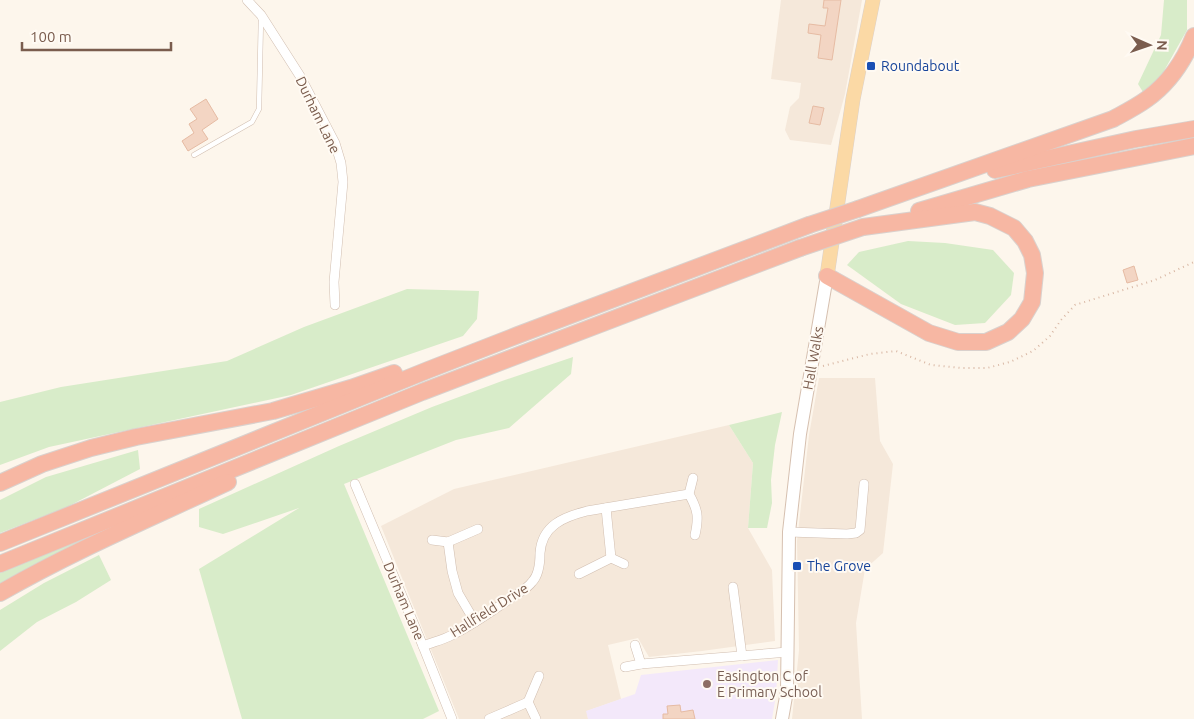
<svg xmlns="http://www.w3.org/2000/svg" width="1194" height="719" font-family="Ubuntu,sans-serif">
  <rect width="100%" height="100%" fill="#fdf6ec"/>
  <g fill="#f5e8da">
    <polygon points="781,0 862,0 845,94 831,145 790,140 785,130 790,107 799,98 801,83 771,79"/>
    <polygon points="819,378 875,378 880,441 893,464 883,553 865,569 856,623 862,719 792,719 799,650 797,541 809,435"/>
    <polygon points="729,425 753,463 748,528 772,570 775,641 702,651 649,657 638,638 608,645 621,699 587,711 588,719 459,719 381,526 454,489"/>
  </g>
  <polygon fill="#f3e8fa" points="778,660 776,695 772,719 588,719 586,711 635,694 641,675"/>
  <g fill="#d8ecc9">
    <polygon points="1164,0 1187,0 1187,30 1160,78 1143,92 1138,84 1161,35"/>
    <polygon points="908,241 945,243 993,250 1014,273 1011,295 985,323 955,325 901,304 847,265 859,252"/>
    <polygon points="407,289 479,291 477,319 463,336 291,395 49,447 0,465 0,402 61,387 227,361 304,327"/>
    <polygon points="573,357 571,374 509,428 456,440 344,484 439,711 423,719 242,719 199,569 299,508 223,534 199,527 199,509 339,446 432,407 502,381"/>
    <polygon points="782,412 775,445 771,480 772,503 767,528 748,528 753,463 729,425"/>
    <polygon points="138,450 140,469 67,507 0,533 0,500 46,477"/>
    <polygon points="118,524 0,587 0,573"/>
    <polygon points="99,555 111,580 76,602 37,622 0,651 0,610 44,583"/>
  </g>
  <g fill="#f3d5c3" stroke="#e6bba3">
    <polygon points="824,0 841,0 832,60 818,58 821,35 808,33 809,24 825,26 828,8 823,8"/>
    <polygon points="206,99 218,119 202,130 208,139 188,151 182,141 194,133 189,124 197,119 190,109"/>
    <polygon points="813,106 824,108 820,125 809,123"/>
    <polygon points="1134,266 1138,280 1127,283 1123,270"/>
    <polygon points="680,705 681,712 693,710 695,719 663,719 663,714 668,714 667,706"/>
  </g>
  <g fill="none" stroke-linecap="round" stroke-linejoin="round">
    <defs>
      <polyline id="lane" points="194,155 252,122 259,109 261,17"/>
      <g id="street">
        <polyline points="247,0 261,15 300,76 335,143 341,163 343,182 334,282 335,305"/>
        <path d="M693,478L689,494C698,510 699,517 695,535"/>
        <polyline points="355,484 423,646 452,719"/>
        <polyline points="606,508 611,558"/>
        <polyline points="789,532 847,534 856,533 860,530 864,484"/>
        <polyline points="432,540 448,542 478,529"/>
        <polyline points="448,542 452,571 458,593 475,622"/>
        <polyline points="579,574 611,558 624,564"/>
        <polyline points="733,587 742,656"/>
        <polyline points="635,645 641,664 788,652"/>
        <path d="M423,646C433,642 443,640 452,635C473,625 492,611 511,598C518,593 527,589 532,582C539,575 540,563 540,553C542,525 564,517 587,511L689,494"/>
        <polyline points="625,667 641,664"/>
        <polyline points="489,719 528,702"/>
        <polyline points="536,719 528,702 539,676"/>
      </g>
      <polyline id="secondary" points="782,719 787,691 789,532 800,434 827,276"/>
      <polyline id="primary" points="827,276 853,99 873,0"/>
      <g id="highway">
        <polyline points="995,170 1136,139 1194,129"/>
        <path d="M858,209L1113,119C1124,113 1136,107 1147,99C1169,83 1184,61 1194,36"/>
        <polyline points="919,211 1028,179 1194,146"/>
        <polyline points="827,276 929,333 958,342 986,342 1008,332 1022,319 1032,302 1035,273 1032,255 1025,241 1014,228 990,216 975,212 863,227"/>
        <polyline points="0,483 42,464 91,448 136,437 273,411 351,388 394,373"/>
        <polyline points="0,543 428,370 518,335 809,225"/>
        <polyline points="0,564 422,392 800,248"/>
        <path d="M0,593C73,551 151,518 228,482"/>
      </g>
    </defs>
    <use href="#lane" stroke="#d1beb0" stroke-width="5.5"/>
    <use href="#street" stroke="#d1beb0" stroke-width="10"/>
    <use href="#secondary" stroke="#d6c0b0" stroke-width="14"/>
    <use href="#primary" stroke="#dad1cd" stroke-width="15"/>
    <use href="#highway" stroke="#dad1cd" stroke-width="18"/>
    <polyline stroke="#d9b8a5" stroke-width="2" stroke-dasharray="1 4" stroke-linecap="butt" points="823,366 870,354 896,351 931,365 961,368 987,368 1010,362 1033,351 1050,336 1061,320 1075,305 1155,280 1194,262"/>
    <use href="#lane" stroke="#fff" stroke-width="4.5"/>
    <use href="#street" stroke="#fff" stroke-width="9"/>
    <use href="#secondary" stroke="#fff" stroke-width="12"/>
    <use href="#primary" stroke="#fbd9a5" stroke-width="14"/>
    <use href="#highway" stroke="#f7b7a3" stroke-width="16"/>
    <defs>
      <g id="highway-bridge">
        <polyline points="809,225 858,209"/>
        <polyline points="800,248 863,227"/>
      </g>
    </defs>
    <use href="#highway-bridge" stroke="#dad1cd" stroke-width="18" stroke-linecap="butt"/>
    <use href="#highway-bridge" stroke="#f7b7a3" stroke-width="16"/>
  </g>
  <g fill="#1a4fb4" stroke="#fffaf3" stroke-width="2">
    <rect x="866" y="61" width="10" height="10" rx="2.5"/>
    <rect x="792" y="561" width="10" height="10" rx="2.5"/>
  </g>
  <circle fill="#8d6e63" stroke="#fffaf3" stroke-width="2" cx="707" cy="684" r="5"/>
  <g text-anchor="middle" stroke-width="4" stroke-linejoin="round" paint-order="stroke">
    <g font-size="14" fill="#164399" stroke="#fffaf3" text-anchor="start">
      <text x="881" y="71">Roundabout</text>
      <text x="807" y="571">The Grove</text>
    </g>
    <g font-size="14" fill="#7a5c4d" stroke="#fffaf3">
      <text transform="translate(318 115) rotate(64)" y="5">Durham Lane</text>
      <text transform="translate(813 358) rotate(-80)" y="5">Hall Walks</text>
      <text transform="translate(404 601) rotate(67)" y="5">Durham Lane</text>
      <text transform="translate(489 610) rotate(-32)" y="5">Hallfield Drive</text>
    </g>
    <g font-size="14" fill="#785e54" stroke="#fffaf3" text-anchor="start">
      <text x="717" y="681">Easington C of<tspan x="717" dy="16">E Primary School</tspan></text>
    </g>
  </g>
  <g transform="translate(1149 45) rotate(92)" stroke="#fffaf3" stroke-width="4" paint-order="stroke">
  <path d="M0-4L9 19L0 12L-9 19Z" fill="#7a5c4d"/>
  <text y="-8" font-size="14" font-weight="bold" text-anchor="middle" fill="#7a5c4d">N</text>
  </g>
  <path d="M22 42v8h149v-8" fill="none" stroke="#7a5c4d" stroke-width="2.5"/>
  <text x="30" y="42" font-size="15" fill="#7a5c4d" stroke="#fffaf3" stroke-width="4" paint-order="stroke">100 m</text>
</svg>
